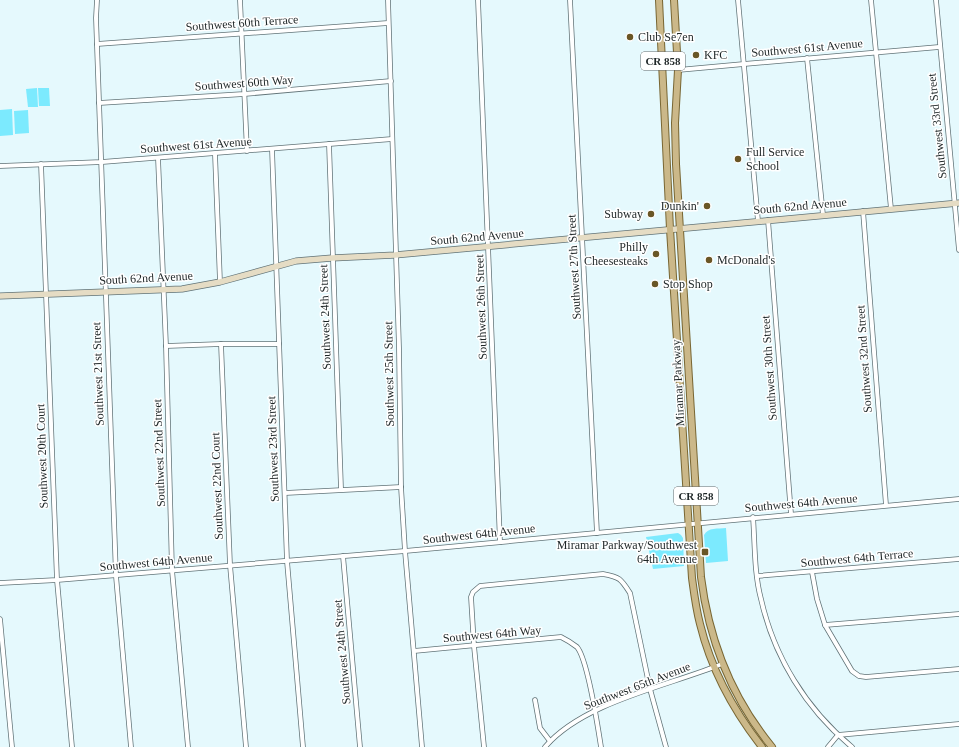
<svg xmlns="http://www.w3.org/2000/svg" width="959" height="747" font-family="'Times New Roman',serif">
  <rect width="100%" height="100%" fill="#e5f9fd"/>
  <g fill="#7ceafe">
    <polygon points="37,88 38,107 28,107 26,89"/>
    <polygon points="38,88 49,88 50,106 39,106"/>
    <polygon points="12,109 13,135 0,136 0,110"/>
    <polygon points="28,110 29,133 15,134 14,111"/>
    <path d="M726,528L728,561L706,563L704,535C708,527 718,529 726,528Z"/>
    <polygon points="678,533 681,535 683,538 684,566 653,569 646,537"/>
  </g>
  <g fill="none" stroke-linecap="round" stroke-linejoin="round">
    <defs>
      <g id="street">
        <polyline points="97,0 96,18 116,576 131,747"/>
        <polyline points="240,0 247,151"/>
        <polyline points="388,0 399,348 401,487 405,551 422,747"/>
        <polyline points="478,0 500,542"/>
        <polyline points="570,0 597,533"/>
        <polyline points="738,0 758,221"/>
        <polyline points="871,0 891,209"/>
        <polyline points="936,0 959,250"/>
        <polyline points="97,44 388,23"/>
        <polyline points="807,58 823,215"/>
        <polyline points="678,70 744,64 939,47"/>
        <polyline points="99,103 244,94 391,81"/>
        <polyline points="329,144 341,489"/>
        <polyline points="272,149 287,561 303,747"/>
        <polyline points="215,154 220,282"/>
        <polyline points="158,158 166,346 172,570 188,747"/>
        <polyline points="41,164 57,580 72,747"/>
        <polyline points="0,166 102,162 392,139"/>
        <polyline points="863,211 886,505"/>
        <polyline points="768,220 791,514"/>
        <polyline points="221,344 230,565 246,747"/>
        <polyline points="166,346 221,344 279,344"/>
        <polyline points="285,493 401,487"/>
        <path d="M753,517C755,544 754,573 761,599C774,657 806,709 852,747"/>
        <polyline points="343,556 360,747"/>
        <polyline points="812,572 817,599 825,625 852,671 859,676 866,677 959,669"/>
        <polyline points="757,576 959,559"/>
        <polyline points="0,583 57,580 405,551 959,499"/>
        <polyline points="0,619 12,747"/>
        <polyline points="825,625 959,614"/>
        <path d="M414,651L561,637C567,640 572,643 577,647C588,660 598,728 601,747"/>
        <polyline points="535,700 540,728 550,741"/>
        <path d="M484,747L474,646L471,597L473,592L480,586L603,574C620,577 621,579 630,593L650,689L666,747"/>
        <path d="M545,747C583,702 668,686 722,664"/>
        <polyline points="828,747 838,735 959,724"/>
      </g>
      <polyline id="secondary" points="0,296 182,289 220,282 296,261 332,258 395,255 959,203"/>
      <g id="primary">
        <path d="M659,0L670,229L692,578C694,593 696,609 700,624C711,669 733,710 762,747"/>
        <path d="M674,0L678,70L675,123L676,164L701,577C709,641 731,697 772,747"/>
      </g>
    </defs>
    <use href="#street" stroke="#617377" stroke-width="5.5"/>
    <use href="#secondary" stroke="#617377" stroke-width="7"/>
    <use href="#primary" stroke="#786633" stroke-width="8"/>
    <use href="#street" stroke="#fff" stroke-width="4"/>
    <use href="#secondary" stroke="#e5dcc4" stroke-width="5.5"/>
    <use href="#primary" stroke="#cbb889" stroke-width="6"/>
  </g>
  <g fill="#6a5625" stroke="#fff" stroke-width="1.5">
    <circle cx="630" cy="37" r="4"/>
    <circle cx="696" cy="55" r="4"/>
    <circle cx="738" cy="159" r="4"/>
    <circle cx="707" cy="206" r="4"/>
    <circle cx="651" cy="214" r="4"/>
    <circle cx="656" cy="254" r="4"/>
    <circle cx="709" cy="260" r="4"/>
    <circle cx="655" cy="284" r="4"/>
    <rect x="701" y="548" width="8" height="8" rx="2"/>
  </g>
  <g text-anchor="middle" stroke-width="3" stroke-linejoin="round" paint-order="stroke">
    <g fill="#fff" stroke="#626768" stroke-width="1">
      <rect x="641" y="52" width="44" height="18" rx="3"/>
      <rect x="674" y="487" width="44" height="18" rx="3"/>
    </g>
    <g font-size="11" font-weight="bold" fill="#1e2627">
      <text x="663" y="65">CR 858</text>
      <text x="696" y="500">CR 858</text>
    </g>
    <g font-size="12" fill="#1e2627" stroke="#fff">
      <text transform="translate(242 23) rotate(-4)" y="4">Southwest 60th Terrace</text>
      <text transform="translate(807 48) rotate(-5)" y="4">Southwest 61st Avenue</text>
      <text transform="translate(244 83) rotate(-4)" y="4">Southwest 60th Way</text>
      <text transform="translate(937 126) rotate(-96)" y="4">Southwest 33rd Street</text>
      <text transform="translate(196 145) rotate(-4)" y="4">Southwest 61st Avenue</text>
      <text transform="translate(800 206) rotate(-5)" y="4">South 62nd Avenue</text>
      <text transform="translate(477 237) rotate(-5)" y="4">South 62nd Avenue</text>
      <text transform="translate(574 267) rotate(-93)" y="4">Southwest 27th Street</text>
      <text transform="translate(146 278) rotate(-3)" y="4">South 62nd Avenue</text>
      <text transform="translate(481 307) rotate(-92)" y="4">Southwest 26th Street</text>
      <text transform="translate(325 317) rotate(-92)" y="4">Southwest 24th Street</text>
      <text transform="translate(864 359) rotate(-94)" y="4">Southwest 32nd Street</text>
      <text transform="translate(769 368) rotate(-94)" y="4">Southwest 30th Street</text>
      <text transform="translate(98 374) rotate(-92)" y="4">Southwest 21st Street</text>
      <text transform="translate(389 374) rotate(-91)" y="4">Southwest 25th Street</text>
      <text transform="translate(678 383) rotate(-93)" y="4">Miramar Parkway</text>
      <text transform="translate(273 449) rotate(-92)" y="4">Southwest 23rd Street</text>
      <text transform="translate(159 453) rotate(-92)" y="4">Southwest 22nd Street</text>
      <text transform="translate(42 456) rotate(-92)" y="4">Southwest 20th Court</text>
      <text transform="translate(217 486) rotate(-92)" y="4">Southwest 22nd Court</text>
      <text transform="translate(801 503) rotate(-5)" y="4">Southwest 64th Avenue</text>
      <text transform="translate(479 534) rotate(-6)" y="4">Southwest 64th Avenue</text>
      <text transform="translate(857 558) rotate(-5)" y="4">Southwest 64th Terrace</text>
      <text transform="translate(156 562) rotate(-5)" y="4">Southwest 64th Avenue</text>
      <text transform="translate(492 634) rotate(-5)" y="4">Southwest 64th Way</text>
      <text transform="translate(342 652) rotate(-95)" y="4">Southwest 24th Street</text>
      <text transform="translate(637 686) rotate(-21)" y="4">Southwest 65th Avenue</text>
    </g>
    <g font-size="12" fill="#1e2627" stroke="#fff" text-anchor="start">
      <text x="638" y="41">Club Se7en</text>
      <text x="704" y="59">KFC</text>
      <text x="746" y="156">Full Service<tspan x="746" dy="14">School</tspan></text>
      <text x="699" y="210" text-anchor="end">Dunkin'</text>
      <text x="643" y="218" text-anchor="end">Subway</text>
      <text x="648" y="251" text-anchor="end">Philly<tspan x="648" dy="14">Cheesesteaks</tspan></text>
      <text x="717" y="264">McDonald's</text>
      <text x="663" y="288">Stop Shop</text>
      <text x="697" y="549" text-anchor="end">Miramar Parkway/Southwest<tspan x="697" dy="14">64th Avenue</tspan></text>
    </g>
  </g>
</svg>
